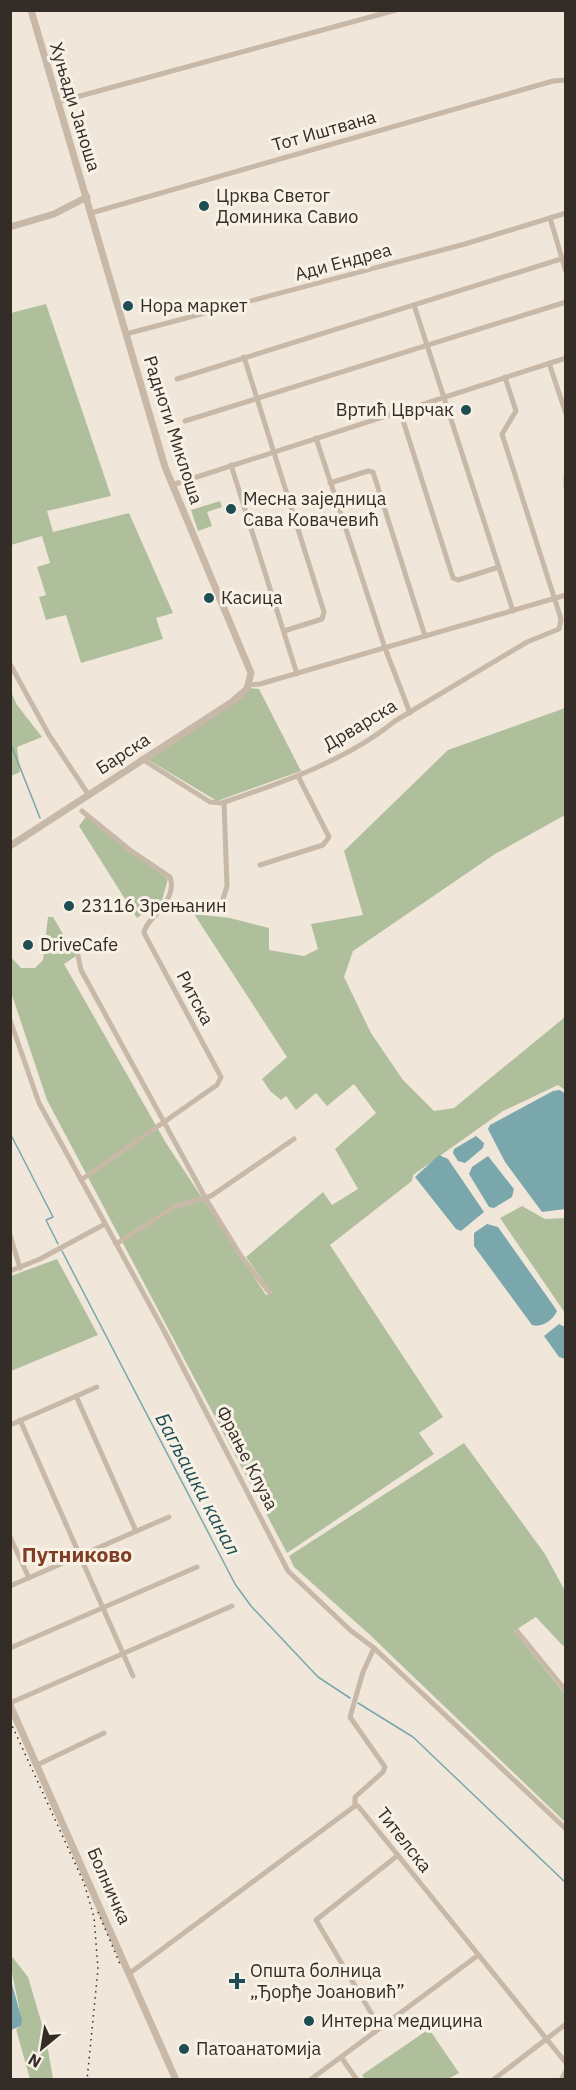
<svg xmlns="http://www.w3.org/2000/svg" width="576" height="2090" font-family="'IBM Plex Sans',sans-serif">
  <rect width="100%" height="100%" fill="#f0e7da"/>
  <g fill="#b0bf9b">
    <polygon points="46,304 111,496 47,511 53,532 129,513 173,613 156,618 163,639 81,663 66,615 46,620 39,597 46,595 37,567 50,563 42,536 11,545 11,313"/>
    <polygon points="220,501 222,507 207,512 212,526 198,531 191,510"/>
    <polygon points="249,688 259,689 301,771 217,801 147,759"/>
    <polygon points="10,690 17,705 42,737 17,747 20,772 11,776"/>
    <polygon points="565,708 565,815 495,854 353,951 344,977 371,1033 403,1080 434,1111 454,1108 565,1017 565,1090 558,1085 503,1111 413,1175 412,1181 330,1245 443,1417 419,1433 434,1454 287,1553 47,1100 11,992 10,956 21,968 35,968 43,960 48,917 53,917 76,956 64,964 166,1143 266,1295 272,1293 246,1257 323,1192 332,1205 358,1189 335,1149 376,1113 354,1084 327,1106 316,1093 296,1110 286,1096 281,1100 270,1091 262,1079 287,1057 194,914 230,918 269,928 269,950 304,956 318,949 311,924 363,915 344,851 448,750"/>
    <polygon points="87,815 168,879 160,907 150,909 137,918 79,826"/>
    <polygon points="522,1206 545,1219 565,1218 565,1313 500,1218"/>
    <polygon points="57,1259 98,1335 11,1371 11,1276"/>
    <polygon points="464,1443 545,1554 565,1591 565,1644 563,1646 536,1617 514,1631 565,1694 565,1822 369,1634 294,1567 289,1556"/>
    <path d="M10,1954L28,1977L46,2038L53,2079H30L16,2029L21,2026C20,2000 11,1980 10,1954Z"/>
    <polygon points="429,2029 459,2073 448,2079 365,2079 362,2075"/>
  </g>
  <g fill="#7aa7ac">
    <polygon points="560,1090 566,1094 565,1209 542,1212 505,1162 488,1129 490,1125 553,1091"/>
    <polygon points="476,1136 484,1143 483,1148 465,1163 458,1161 453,1153 454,1149"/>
    <polygon points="439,1155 448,1159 484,1212 461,1231 456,1229 415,1177"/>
    <polygon points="488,1156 514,1189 512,1197 494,1208 489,1207 469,1174 472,1167"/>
    <path d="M487,1224L498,1227L553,1305L557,1311C553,1320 542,1328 532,1325L474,1246V1233Z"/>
    <polygon points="559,1324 565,1327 565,1359 559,1357 544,1336"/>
    <polygon points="10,1977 22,2020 21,2026 11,2030"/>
  </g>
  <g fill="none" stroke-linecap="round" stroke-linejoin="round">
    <g stroke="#7aa7ac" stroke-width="1.5">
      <polyline points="10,742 40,818"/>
      <polyline points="10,1133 53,1217 46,1220 58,1244"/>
      <polyline points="62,1251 235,1584 251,1606 318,1677 350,1698"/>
      <polyline points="358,1703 413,1737 566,1883"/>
    </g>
    <g stroke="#c8b8a7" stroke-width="5">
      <polyline points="58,102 396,10"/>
      <polyline points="91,213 553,81 566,80"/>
      <polyline points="550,218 566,272"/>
      <polyline points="414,305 513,611"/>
      <polyline points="126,334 465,244 566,213"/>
      <polyline points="244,357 324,612 322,619 284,631"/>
      <polyline points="549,363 566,414"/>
      <polyline points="177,379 561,259"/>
      <polyline points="400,411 453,578 458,580 499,567"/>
      <polyline points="185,421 566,302"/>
      <polyline points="316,438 385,648 410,713"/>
      <polyline points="231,465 297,674"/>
      <polyline points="566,477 566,487"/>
      <polyline points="330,483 368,471 373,472 425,636"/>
      <polyline points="172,485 566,358"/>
      <polyline points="10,664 49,735 88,794"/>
      <polyline points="249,685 260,684 566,595"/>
      <path d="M142,759L210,802L222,803C281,783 346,761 395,721L527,642L559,629L561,619L502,434L516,411L505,377"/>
      <polyline points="260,865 323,845 329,837 298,776"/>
      <polyline points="223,899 227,886 224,802"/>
      <polyline points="77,951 81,970 206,1199 241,1256 269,1292"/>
      <polyline points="10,1020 39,1103 163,1329 288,1571 350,1630 374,1648 566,1829"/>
      <path d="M81,1180L217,1085L221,1077L144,933C145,918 179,902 170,877L130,850L82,811"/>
      <polyline points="10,1235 20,1268"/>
      <polyline points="116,1244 174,1207 211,1196 294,1139"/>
      <polyline points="10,1271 40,1259 105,1224"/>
      <polyline points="76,1396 136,1531"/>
      <polyline points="20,1420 133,1676"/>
      <polyline points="10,1425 97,1387"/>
      <polyline points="10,1537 29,1578"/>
      <polyline points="10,1586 169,1517"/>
      <polyline points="517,1631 566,1691"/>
      <polyline points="10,1648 197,1567"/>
      <polyline points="374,1648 363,1672 350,1717 385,1767 383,1772 355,1797 355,1806 358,1806 566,2063"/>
      <polyline points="10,1703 232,1606"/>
      <polyline points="37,1765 104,1733"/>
      <polyline points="130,1973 355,1806"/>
      <polyline points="380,2028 316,1920 397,1856"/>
      <polyline points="341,2057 357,2080"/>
      <polyline points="310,2080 477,1956"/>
      <polyline points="493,2080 566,2024"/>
      <polyline points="561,2080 566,2071"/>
    </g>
    <g stroke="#c8b8a7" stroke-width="7">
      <polyline points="10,227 54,214 87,197"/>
      <polyline points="10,846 232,702 247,689 251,673 165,467 31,10"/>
      <polyline points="10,1705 176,2080"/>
    </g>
    <g stroke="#342c27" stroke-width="1.5" stroke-dasharray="1.5 4.5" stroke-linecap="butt">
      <polyline points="10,1721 84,1883 94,1917 98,1969 87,2080"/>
      <polyline points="98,1912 120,1964"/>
    </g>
  </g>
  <g fill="#1f4d54" stroke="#f8f1e6" stroke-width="2">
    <circle cx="204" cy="206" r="6"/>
    <circle cx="128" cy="306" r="6"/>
    <circle cx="466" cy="410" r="6"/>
    <circle cx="231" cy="509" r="6"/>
    <circle cx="209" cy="598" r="6"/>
    <circle cx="69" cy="906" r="6"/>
    <circle cx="28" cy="945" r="6"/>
    <path d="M234 1972h6v6h6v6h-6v6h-6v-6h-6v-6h6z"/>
    <circle cx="309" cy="2021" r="6"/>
    <circle cx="184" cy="2049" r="6"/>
  </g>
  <g text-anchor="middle" stroke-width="6" stroke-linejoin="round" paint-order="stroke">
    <g font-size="18" fill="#342c27" stroke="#f8f1e6">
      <text transform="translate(75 107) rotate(73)" y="6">Хуњади Јаноша</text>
      <text transform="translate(324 131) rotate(-16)" y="6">Тот Иштвана</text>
      <text transform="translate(343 262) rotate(-15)" y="6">Ади Ендреа</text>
      <text transform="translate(173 430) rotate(72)" y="6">Радноти Миклоша</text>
      <text transform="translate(360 725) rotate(-31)" y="6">Дрварска</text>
      <text transform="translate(123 754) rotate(-33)" y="6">Барска</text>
      <text transform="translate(195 998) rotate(62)" y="6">Ритска</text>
      <text transform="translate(247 1458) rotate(63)" y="6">Фрање Клуза</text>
      <text transform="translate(404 1840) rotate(52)" y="6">Тителска</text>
      <text transform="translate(109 1886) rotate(66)" y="6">Болничка</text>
    </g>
    <g font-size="18" fill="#342c27" stroke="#f8f1e6" text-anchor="start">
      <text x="216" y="202">Црква Светог<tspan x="216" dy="21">Доминика Савио</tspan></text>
      <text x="140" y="312">Нора маркет</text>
      <text x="454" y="416" text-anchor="end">Вртић Цврчак</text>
      <text x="243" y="505">Месна заједница<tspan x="243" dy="21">Сава Ковачевић</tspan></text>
      <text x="221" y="604">Касица</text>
      <text x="81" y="912">23116 Зрењанин</text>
      <text x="40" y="951">DriveCafe</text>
      <text x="250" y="1977">Општа болница<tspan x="250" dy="21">„Ђорђе Јоановић”</tspan></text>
      <text x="321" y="2027">Интерна медицина</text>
      <text x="196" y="2055">Патоанатомија</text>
    </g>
    <g font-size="20" font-style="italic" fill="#1f4d54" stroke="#f8f1e6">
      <text transform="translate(198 1484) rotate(62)" y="7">Багљашки канал</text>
    </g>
    <g font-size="21" font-weight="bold" fill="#803f24" stroke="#f8f1e6">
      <text x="77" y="1562">Путниково</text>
    </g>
  </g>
  <rect width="576" height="2090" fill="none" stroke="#342c27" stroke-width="24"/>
  <g transform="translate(42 2048) rotate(210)" stroke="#f8f1e6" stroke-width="4.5" paint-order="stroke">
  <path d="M0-4.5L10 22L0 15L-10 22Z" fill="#342c27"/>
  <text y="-9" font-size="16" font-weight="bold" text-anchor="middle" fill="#342c27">N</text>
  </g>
</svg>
